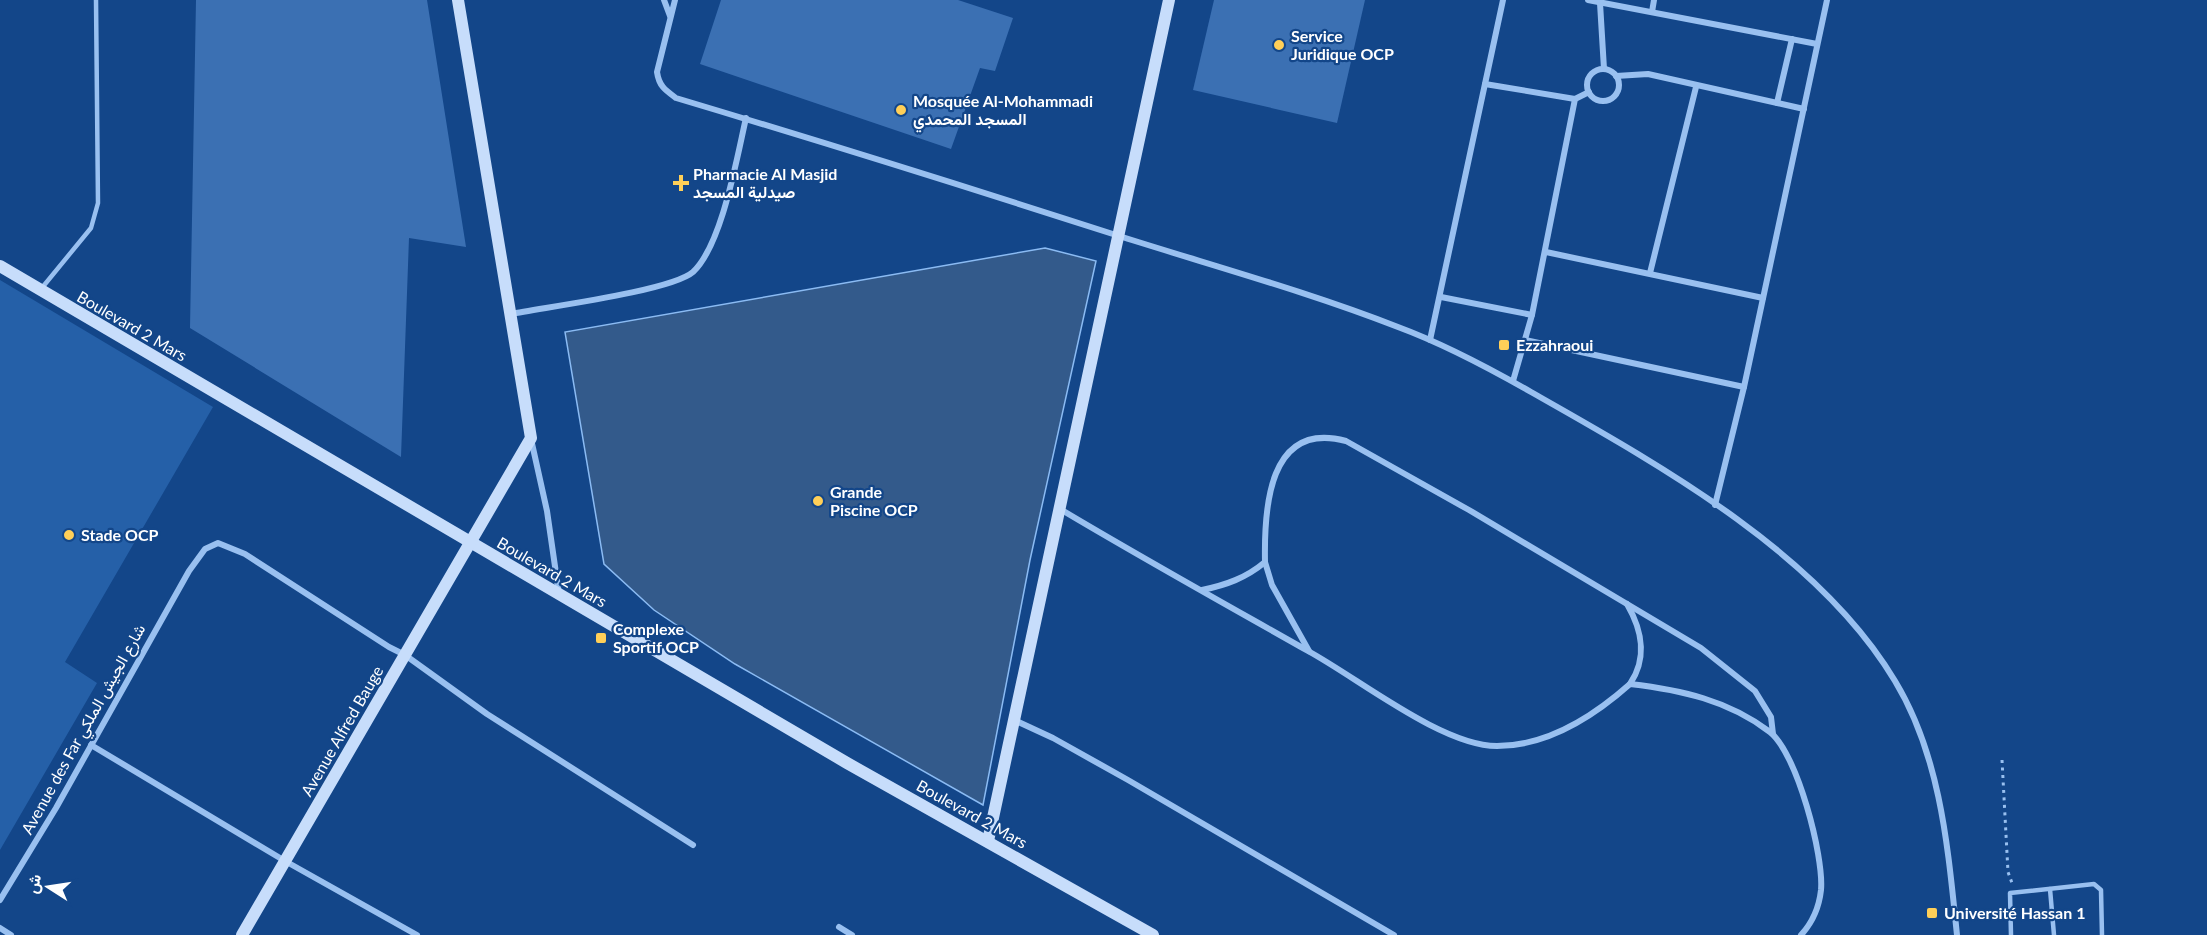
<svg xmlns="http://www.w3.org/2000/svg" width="2207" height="935" font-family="Lato,Vazirmatn,sans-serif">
  <rect width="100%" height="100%" fill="#134689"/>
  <polygon fill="#2560a8" points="0,280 213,407 65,662 97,683 0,850"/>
  <polygon fill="#335a8b" stroke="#8bbbf3" stroke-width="1.5" points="1045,248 1096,261 1030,560 983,805 735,664 654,610 604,564 565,332"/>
  <g fill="#3b70b3">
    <polygon points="196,0 427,0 466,247 409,238 401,457 190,328"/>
    <polygon points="721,0 958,0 1013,18 995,71 980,68 951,149 700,64"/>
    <polygon points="1214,0 1365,0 1337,123 1193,90"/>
  </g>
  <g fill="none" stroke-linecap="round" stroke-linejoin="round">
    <polyline stroke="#99c0f0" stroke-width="3" stroke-dasharray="3 4.5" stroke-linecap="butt" points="2002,760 2008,872 2012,883"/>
    <g stroke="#99c0f0" stroke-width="4.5">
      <polyline points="41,289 91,228 98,203 96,0"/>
      <polyline points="2050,889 2054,935"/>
      <polyline points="2011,935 2010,893 2094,884 2101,890 2102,935"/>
    </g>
    <g stroke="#99c0f0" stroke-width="6">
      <polyline points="664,0 670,16"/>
      <path d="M675,0L657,72C659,86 665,90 676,98C823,142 970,188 1116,235C1210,265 1306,291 1398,327C1444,344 1489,368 1531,392C1658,464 1819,553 1895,681C1941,757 1948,849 1957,935"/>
      <polyline points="1588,0 1817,44"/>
      <polyline points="1600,3 1604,69"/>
      <polyline points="1652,12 1654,0"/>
      <circle cx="1603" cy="85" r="16"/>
      <polyline points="1616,76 1648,74 1804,109"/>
      <polyline points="1485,84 1575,99"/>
      <polyline points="1777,103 1792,39"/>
      <polyline points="1546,252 1763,298"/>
      <polyline points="1650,273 1696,87"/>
      <polyline points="1441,297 1532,315"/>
      <path d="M511,314C546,307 671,291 693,272C722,245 737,157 746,118"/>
      <polyline points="1430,340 1503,0"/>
      <polyline points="1525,340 1744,387"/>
      <polyline points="1513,381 1532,315 1575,99 1589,92"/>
      <polyline points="531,439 547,511 559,594"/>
      <polyline points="1715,505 1744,387 1827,0"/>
      <path d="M1060,509C1142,558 1225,604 1308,651C1358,678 1442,746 1497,746C1547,746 1594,716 1630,684C1681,690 1728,700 1770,732C1797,753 1824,856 1821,890C1819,908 1813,922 1801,935"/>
      <polyline points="1265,562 1272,585 1309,651"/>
      <path d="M1202,590C1226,585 1246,578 1265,562C1264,509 1268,420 1346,441L1469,510L1701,648L1755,691L1771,717L1773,734"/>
      <path d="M1627,604C1642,630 1648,657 1630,684"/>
      <polyline points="1014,720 1053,738 1128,780 1394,935"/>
      <polyline points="91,745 285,861 417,935"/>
      <polyline points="0,900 56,808 189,571 205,549 218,543 245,554 389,647 405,655 487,714 693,845"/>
      <polyline points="839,927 852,935"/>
      <polyline points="0,928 11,935"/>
    </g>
    <g stroke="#c7ddfb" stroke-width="12">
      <polyline points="0,266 847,763 1153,935"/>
      <polyline points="988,841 1169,0"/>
      <polyline points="242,935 531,438 458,0"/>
    </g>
  </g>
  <g fill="#ffcf58" stroke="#134689" stroke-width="2">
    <circle cx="1279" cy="45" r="6"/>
    <circle cx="901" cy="110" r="6"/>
    <path d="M678 174h6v6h6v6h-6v6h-6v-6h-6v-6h6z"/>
    <rect x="1498" y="339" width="12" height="12" rx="3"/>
    <circle cx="818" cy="501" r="6"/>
    <circle cx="69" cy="535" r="6"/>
    <rect x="595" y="632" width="12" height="12" rx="3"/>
    <rect x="1926" y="907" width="12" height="12" rx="3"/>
  </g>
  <g text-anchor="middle" stroke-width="4.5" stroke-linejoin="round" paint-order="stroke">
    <g font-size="16" font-weight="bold" fill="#fff" stroke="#134689" text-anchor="start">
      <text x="1291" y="42">Service<tspan x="1291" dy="18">Juridique OCP</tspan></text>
      <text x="913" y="107">Mosquée Al-Mohammadi<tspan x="913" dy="18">المسجد المحمدي</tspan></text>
      <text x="693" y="180">Pharmacie Al Masjid<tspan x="693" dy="18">صيدلية المسجد</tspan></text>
      <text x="1516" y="351">Ezzahraoui</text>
      <text x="830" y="498">Grande<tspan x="830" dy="18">Piscine OCP</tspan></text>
      <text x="81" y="541">Stade OCP</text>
      <text x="613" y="635">Complexe<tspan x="613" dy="18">Sportif OCP</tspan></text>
      <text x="1944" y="919">Université Hassan 1</text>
    </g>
    <g font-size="16" fill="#fff" stroke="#134689">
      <text transform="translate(132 326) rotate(30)" y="6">Boulevard 2 Mars</text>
      <text transform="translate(552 572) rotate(30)" y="6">Boulevard 2 Mars</text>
      <text transform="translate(83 729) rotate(-61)" y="6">Avenue des Far شارع الجيش الملكي</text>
      <text transform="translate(342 731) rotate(-60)" y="6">Avenue Alfred Bauge</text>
      <text transform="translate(972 814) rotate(29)" y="6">Boulevard 2 Mars</text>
    </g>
  </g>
  <g transform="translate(48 887) rotate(282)" stroke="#134689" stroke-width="4.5" paint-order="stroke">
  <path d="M0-4.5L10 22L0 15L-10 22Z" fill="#ffffff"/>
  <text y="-9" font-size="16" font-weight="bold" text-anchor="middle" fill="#ffffff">ش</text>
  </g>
</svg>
